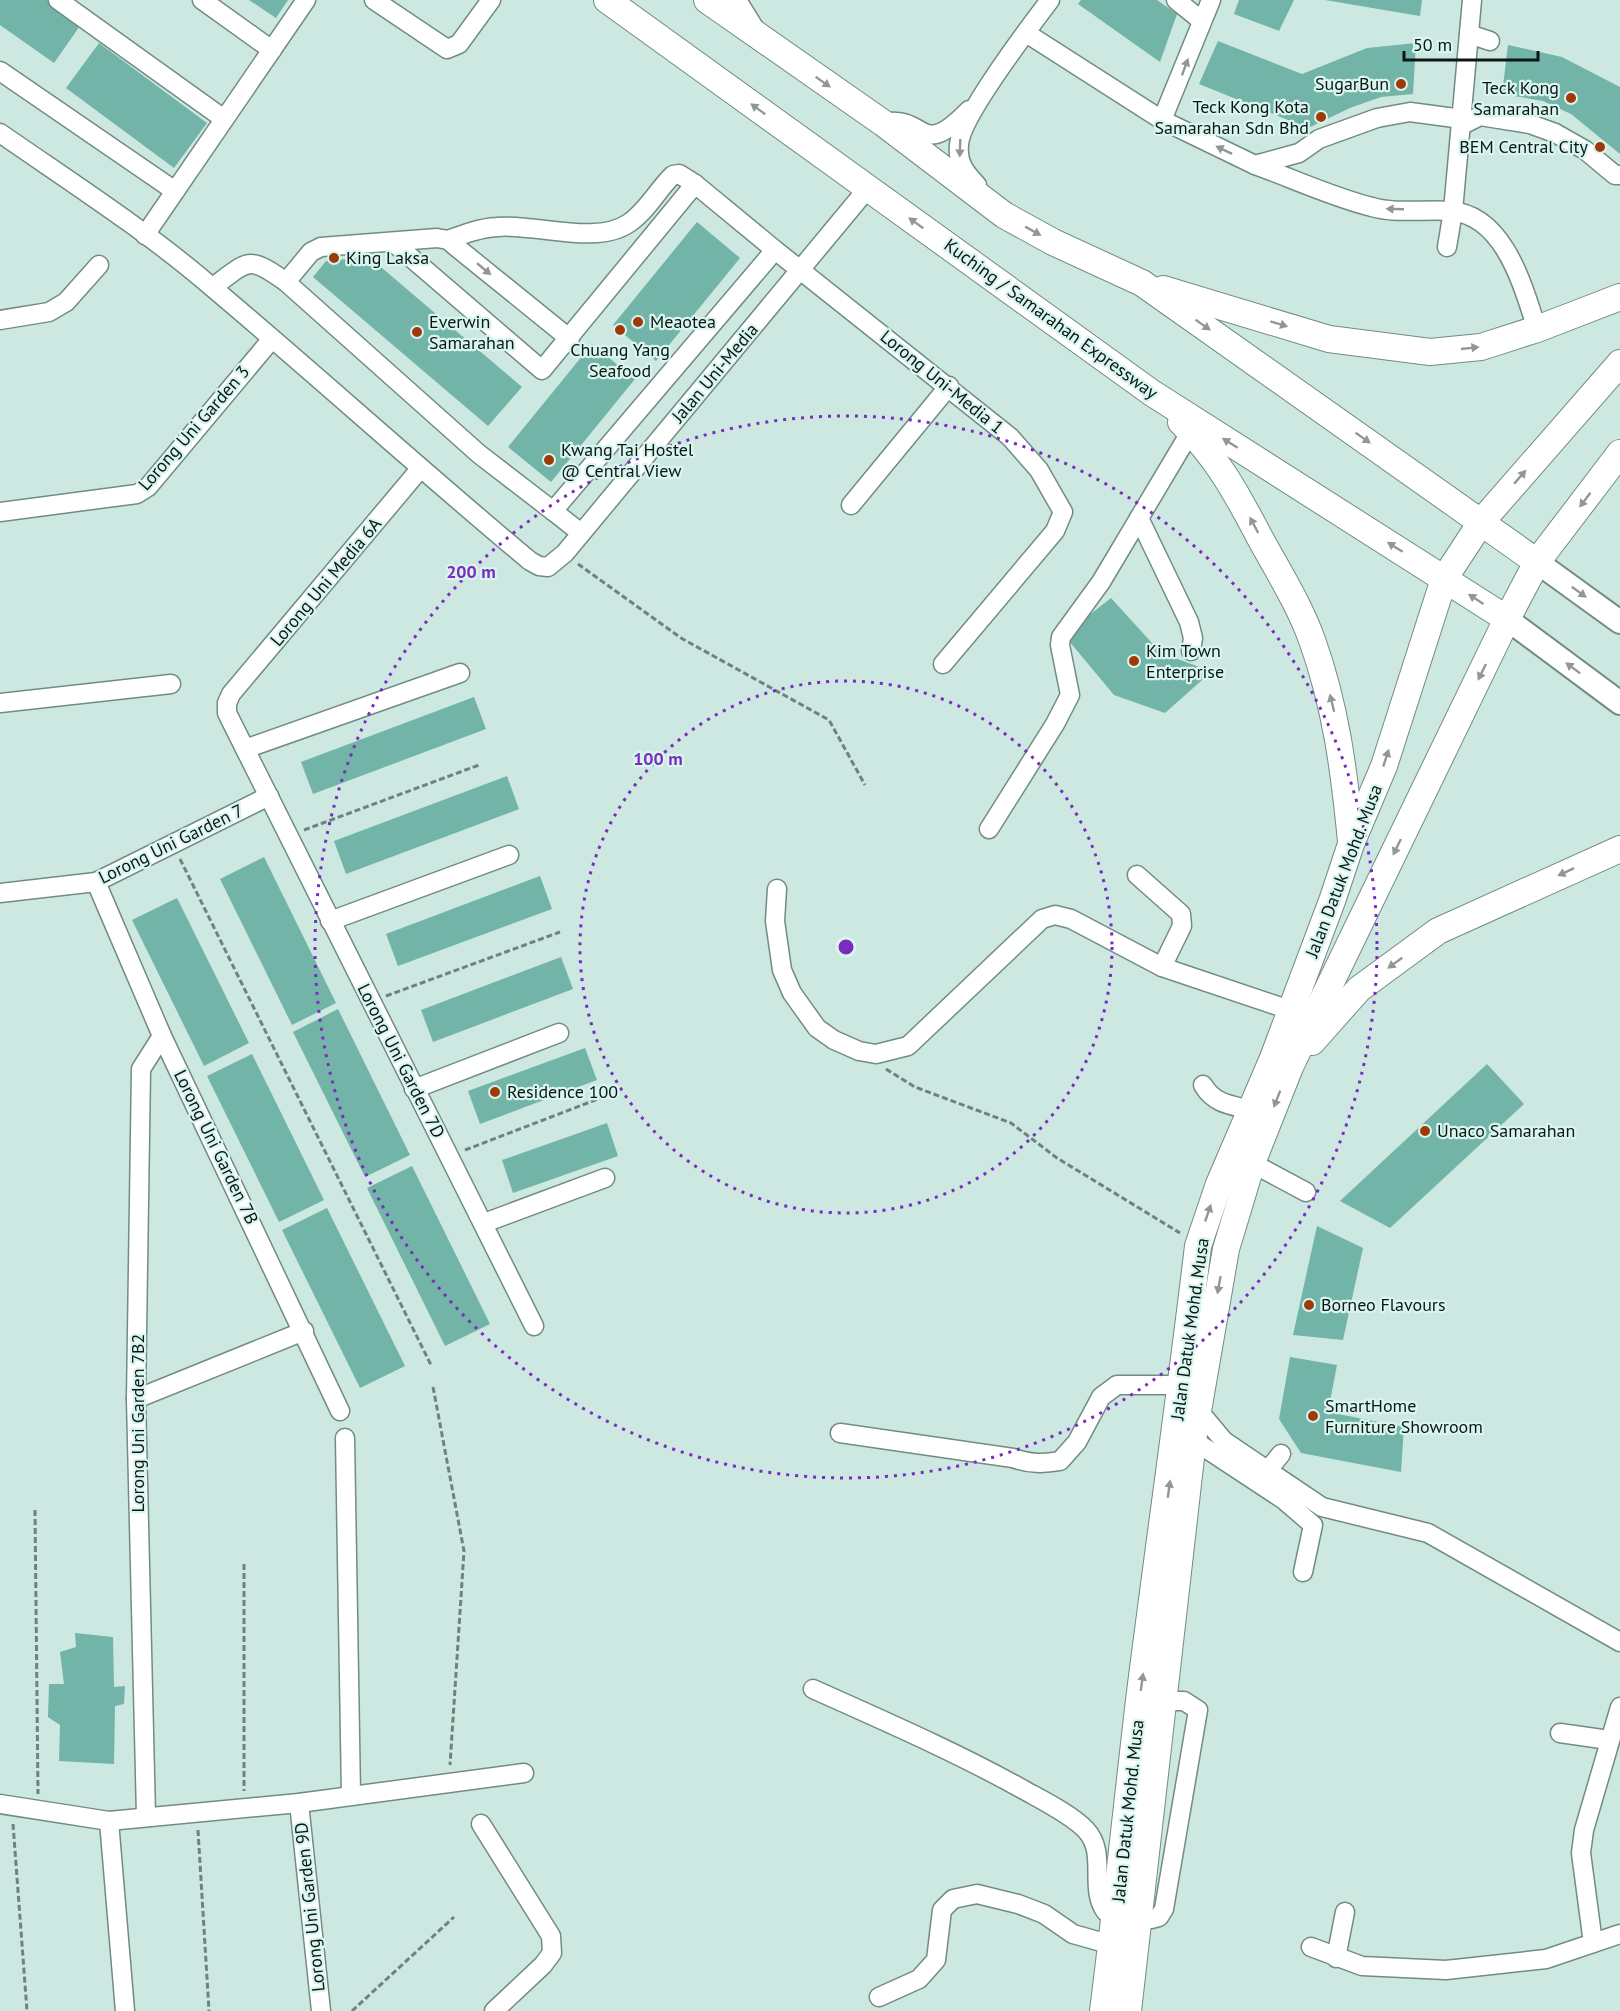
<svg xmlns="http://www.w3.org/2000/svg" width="1620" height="2011" font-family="'PT Sans',sans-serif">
  <rect width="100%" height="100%" fill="#cce8e1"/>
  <g fill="#72b4a7">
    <polygon points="0,0 50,0 82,23 54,63 0,25"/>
    <polygon points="249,0 288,0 276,18"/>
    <polygon points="1081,0 1157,0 1177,14 1160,62 1078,4"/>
    <polygon points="1239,0 1294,0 1279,31 1234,14"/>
    <polygon points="1325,0 1422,0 1420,16"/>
    <polygon points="1218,41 1302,74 1367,48 1416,43 1413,94 1381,97 1350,108 1308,128 1199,84"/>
    <polygon points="99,43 207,123 174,168 66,88"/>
    <polygon points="1508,45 1562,57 1620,87 1620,154 1571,114 1543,101 1502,94"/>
    <polygon points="697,222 740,258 656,361 613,325"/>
    <polygon points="369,257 522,387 488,426 313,277 326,261"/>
    <polygon points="592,344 635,379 551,482 508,447"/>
    <polygon points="1111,598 1161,653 1205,669 1210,673 1165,713 1114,695 1064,635"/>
    <polygon points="474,697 486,729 313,794 301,762"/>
    <polygon points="507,776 519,809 346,874 334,841"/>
    <polygon points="264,857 336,1003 292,1025 220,879"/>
    <polygon points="540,876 552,909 398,966 386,934"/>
    <polygon points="177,898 249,1043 204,1066 132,920"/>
    <polygon points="561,957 573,989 433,1042 421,1010"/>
    <polygon points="338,1009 410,1155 365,1177 293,1032"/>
    <polygon points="585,1048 597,1080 480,1124 468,1091"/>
    <polygon points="252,1054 324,1200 279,1222 207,1076"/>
    <polygon points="1487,1064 1524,1104 1390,1228 1340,1201"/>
    <polygon points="607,1123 618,1156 513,1193 502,1160"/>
    <polygon points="412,1166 490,1324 445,1346 367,1188"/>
    <polygon points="327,1208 405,1366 360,1388 282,1230"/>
    <polygon points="1317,1226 1363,1248 1343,1340 1293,1335"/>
    <polygon points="1290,1357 1337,1365 1328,1412 1404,1427 1401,1472 1301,1453 1279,1419"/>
    <polygon points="75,1633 113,1637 114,1687 125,1686 124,1704 115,1706 114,1764 59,1761 60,1725 48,1717 49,1684 64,1684 60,1652 76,1647"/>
  </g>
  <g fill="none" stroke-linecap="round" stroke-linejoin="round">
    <defs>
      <g id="minor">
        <polyline points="58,0 224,119"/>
        <polyline points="202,0 272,50"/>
        <polyline points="374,0 447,49 459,44 491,0"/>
        <polyline points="737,0 755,29"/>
        <polyline points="1176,0 1202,21"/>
        <polyline points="1026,33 1162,120 1255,165 1299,153 1319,139 1377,118 1410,112 1462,119"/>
        <polyline points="1469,34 1490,41"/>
        <polyline points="0,71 175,191"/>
        <polyline points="1162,120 1211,0"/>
        <path d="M883,123C928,114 918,162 969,110"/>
        <polyline points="1462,125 1480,116 1530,124 1555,133 1585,150 1615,175 1620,175"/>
        <path d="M0,133C72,183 147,231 213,288C320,378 423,472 530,561L539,566L548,567L565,553L868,188"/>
        <path d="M1255,165C1294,179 1332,197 1372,207C1396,214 1425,209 1450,211C1505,215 1523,287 1537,329"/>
        <path d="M977,185C965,173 957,162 959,145C960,118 1031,25 1050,0"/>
        <polyline points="145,235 306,0"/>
        <path d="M448,240C464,234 480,228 497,227C535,223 596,246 629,223C647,211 658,189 673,175L679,174L695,184"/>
        <polyline points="394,243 542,370 695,184 775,250"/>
        <polyline points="1447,247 1453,211 1472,0"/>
        <polyline points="286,282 311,252 321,247 437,238 448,240 455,246 570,339"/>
        <path d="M213,287C249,260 248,255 286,282L479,454L553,511"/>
        <polyline points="0,320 49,312 66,302 99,265"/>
        <polyline points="420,469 231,694 227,703 227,713 534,1326"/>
        <polyline points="851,505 949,386"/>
        <polyline points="0,512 137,494 148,487 271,340"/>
        <polyline points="1139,518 1189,622 1193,638 1191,651"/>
        <polyline points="581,533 553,511 775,250 1010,437 1039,470 1063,512 1055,531 943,664"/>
        <polyline points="0,703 171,684"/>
        <polyline points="245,749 460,673"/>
        <polyline points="989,829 1055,724 1070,695 1060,645 1061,637 1101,582 1191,431"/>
        <polyline points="1137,875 1181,914 1182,926 1162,967"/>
        <polyline points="96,882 162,1036 340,1411"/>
        <polyline points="777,889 775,921 782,970 792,993 817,1028 834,1040 859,1051 876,1054 908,1046 1042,919 1055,915 1071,919 1162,967 1290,1010"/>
        <polyline points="0,893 96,882 269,796"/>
        <polyline points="330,921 509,855"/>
        <path d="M1203,1085C1214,1104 1231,1105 1251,1110"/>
        <polyline points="414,1089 559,1033"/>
        <polyline points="1252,1163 1306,1192"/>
        <polyline points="484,1223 605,1178"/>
        <polyline points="136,1399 304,1331"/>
        <polyline points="1198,1410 1224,1441 1322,1507 1428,1533 1620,1642"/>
        <path d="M840,1433L1013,1458C1030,1464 1043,1464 1060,1461L1077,1442L1101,1397L1117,1385H1182"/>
        <polyline points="345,1438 351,1795"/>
        <polyline points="1193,1440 1284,1500 1313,1525 1303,1572"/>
        <polyline points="1268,1470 1281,1454"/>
        <path d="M813,1689C884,1721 956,1752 1024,1790C1042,1800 1072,1815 1086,1830C1108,1854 1088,1888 1106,1912L1117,1913"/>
        <polyline points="1560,1733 1609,1740"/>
        <polyline points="299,1803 321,2011"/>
        <polyline points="0,1804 109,1821 299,1803 524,1773"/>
        <polyline points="146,1816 136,1399 141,1069 162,1036"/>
        <polyline points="109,1821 125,2011"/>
        <polyline points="481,1824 551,1936 552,1953 543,1965 494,2011"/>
        <polyline points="1136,1917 1151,1919 1159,1917 1164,1909 1198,1710 1184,1701 1162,1701"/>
        <polyline points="1593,1943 1581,1853 1584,1830 1620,1707"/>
        <polyline points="1311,1947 1362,1966 1446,1970 1546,1959 1620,1934"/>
        <polyline points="1336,1958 1345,1912"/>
        <polyline points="879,1997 919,1979 936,1960 942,1910 953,1899 977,1894 1018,1904 1044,1914 1073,1934 1112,1945"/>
      </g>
      <g id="major">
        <polyline points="1537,562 1620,622"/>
        <polyline points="1507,619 1620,703"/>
      </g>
      <g id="highway">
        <polyline points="607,0 1152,393 1507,619"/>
        <polyline points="707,0 883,123 1004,215 1053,242 1142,283 1537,562"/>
        <polyline points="1163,289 1329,339 1430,352 1481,347 1537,329 1620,297"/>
        <path d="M1181,422C1217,457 1237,494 1260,538C1278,571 1299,604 1312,640C1336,707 1344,770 1351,841"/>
        <polyline points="1312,1042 1359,989 1438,931 1620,849"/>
        <path d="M1103,2011C1116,1908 1127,1804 1139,1700C1158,1549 1180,1398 1198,1246L1219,1184L1273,1058L1332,901L1351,844L1384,766L1444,579L1482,521L1620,363"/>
        <polyline points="1128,2011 1193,1440 1226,1249 1252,1163 1290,1067 1507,619 1537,562 1620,453"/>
      </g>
    </defs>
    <use href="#minor" stroke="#728b85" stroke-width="21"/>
    <use href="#major" stroke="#728b85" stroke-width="26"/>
    <use href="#highway" stroke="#728b85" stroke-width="28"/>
    <g stroke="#6f827e" stroke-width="3" stroke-dasharray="6 3" stroke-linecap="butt">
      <polyline points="578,564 681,638 829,720 865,785"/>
      <polyline points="304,830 479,765"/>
      <polyline points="180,859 431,1365"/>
      <polyline points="386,996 560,932"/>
      <polyline points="886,1069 915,1087 1011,1123 1057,1158 1180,1233"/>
      <polyline points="465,1150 611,1094"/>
      <polyline points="433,1387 464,1551 450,1765"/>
      <polyline points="35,1510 38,1794"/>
      <polyline points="244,1564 244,1791"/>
      <polyline points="13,1824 27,2011"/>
      <polyline points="198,1830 209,2011"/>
      <polyline points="352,2011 454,1917"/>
    </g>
    <use href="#minor" stroke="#fff" stroke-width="18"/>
    <use href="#major" stroke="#fff" stroke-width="22"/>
    <use href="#highway" stroke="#fff" stroke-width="26"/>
  </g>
  <defs><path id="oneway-solid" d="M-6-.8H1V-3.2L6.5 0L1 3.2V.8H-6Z" transform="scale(1.5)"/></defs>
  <g fill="#929695">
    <use href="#oneway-solid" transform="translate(1185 67) rotate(-70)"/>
    <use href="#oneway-solid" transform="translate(823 82) rotate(35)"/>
    <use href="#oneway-solid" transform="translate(758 109) rotate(-144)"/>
    <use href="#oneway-solid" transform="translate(960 148) rotate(92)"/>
    <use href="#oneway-solid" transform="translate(1224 150) rotate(-154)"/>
    <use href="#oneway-solid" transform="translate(1395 209) rotate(-178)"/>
    <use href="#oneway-solid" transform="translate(916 223) rotate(-144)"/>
    <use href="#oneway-solid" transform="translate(1033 231) rotate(29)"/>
    <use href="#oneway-solid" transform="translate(484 269) rotate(40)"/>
    <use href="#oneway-solid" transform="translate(1279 324) rotate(17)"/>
    <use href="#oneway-solid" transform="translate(1203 325) rotate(35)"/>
    <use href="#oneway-solid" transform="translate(1470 348) rotate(-6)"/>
    <use href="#oneway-solid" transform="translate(1363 438) rotate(35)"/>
    <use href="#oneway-solid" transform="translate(1230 443) rotate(-148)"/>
    <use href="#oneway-solid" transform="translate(1520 477) rotate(-49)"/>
    <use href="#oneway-solid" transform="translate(1585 500) rotate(127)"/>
    <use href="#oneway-solid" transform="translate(1254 525) rotate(-118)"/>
    <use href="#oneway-solid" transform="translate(1395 547) rotate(-148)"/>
    <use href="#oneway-solid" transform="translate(1579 592) rotate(36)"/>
    <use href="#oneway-solid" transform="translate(1476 599) rotate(-147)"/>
    <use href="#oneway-solid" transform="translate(1573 668) rotate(-143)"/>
    <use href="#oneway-solid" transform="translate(1482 672) rotate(116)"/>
    <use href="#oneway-solid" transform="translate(1332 703) rotate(-104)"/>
    <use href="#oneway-solid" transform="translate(1386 758) rotate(-72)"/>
    <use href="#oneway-solid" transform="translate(1397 847) rotate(116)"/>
    <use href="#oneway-solid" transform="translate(1566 872) rotate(155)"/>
    <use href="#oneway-solid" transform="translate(1395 963) rotate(144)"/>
    <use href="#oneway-solid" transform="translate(1277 1099) rotate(111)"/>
    <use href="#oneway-solid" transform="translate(1208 1213) rotate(-71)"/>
    <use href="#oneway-solid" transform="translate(1219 1285) rotate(100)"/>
    <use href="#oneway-solid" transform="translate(1169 1489) rotate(-82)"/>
    <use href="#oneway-solid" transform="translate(1142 1682) rotate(-82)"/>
  </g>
  <g fill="none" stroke="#7b2cbf" stroke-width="3" stroke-dasharray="3 6">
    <circle cx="846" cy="947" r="266"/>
    <circle cx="846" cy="947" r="531"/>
  </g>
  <g fill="#9e3a07" stroke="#d9f5ef" stroke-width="2">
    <circle cx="1401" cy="84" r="6"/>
    <circle cx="1571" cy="98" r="6"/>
    <circle cx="1321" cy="117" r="6"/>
    <circle cx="1600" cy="147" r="6"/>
    <circle cx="334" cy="258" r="6"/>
    <circle cx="638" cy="322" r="6"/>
    <circle cx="620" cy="330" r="6"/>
    <circle cx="417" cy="332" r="6"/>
    <circle cx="549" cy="460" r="6"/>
    <circle cx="1134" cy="661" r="6"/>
    <circle cx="495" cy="1092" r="6"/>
    <circle cx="1425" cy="1131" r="6"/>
    <circle cx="1309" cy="1305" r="6"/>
    <circle cx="1313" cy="1416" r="6"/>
  </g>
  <g text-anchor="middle" stroke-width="4.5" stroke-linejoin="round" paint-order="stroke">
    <g font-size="18" fill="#0c1614" stroke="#d9f5ef" text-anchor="start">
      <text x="1389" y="90" text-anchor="end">SugarBun</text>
      <text x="1559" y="94" text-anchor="end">Teck Kong<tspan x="1559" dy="21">Samarahan</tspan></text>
      <text x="1309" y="113" text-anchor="end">Teck Kong Kota<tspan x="1309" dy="21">Samarahan Sdn Bhd</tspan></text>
      <text x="1588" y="153" text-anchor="end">BEM Central City</text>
      <text x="346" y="264">King Laksa</text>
      <text x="429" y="328">Everwin<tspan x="429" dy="21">Samarahan</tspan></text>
      <text x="650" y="328">Meaotea</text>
      <text x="620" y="356" text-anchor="middle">Chuang Yang<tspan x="620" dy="21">Seafood</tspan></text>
      <text x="561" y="456">Kwang Tai Hostel<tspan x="561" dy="21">@ Central View</tspan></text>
      <text x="1146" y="657">Kim Town<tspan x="1146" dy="21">Enterprise</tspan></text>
      <text x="507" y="1098">Residence 100</text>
      <text x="1437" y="1137">Unaco Samarahan</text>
      <text x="1321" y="1311">Borneo Flavours</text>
      <text x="1325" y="1412">SmartHome<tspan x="1325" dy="21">Furniture Showroom</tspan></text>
    </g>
    <g font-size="18" fill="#0c1614" stroke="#d9f5ef">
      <text transform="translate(1051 319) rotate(36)" y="6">Kuching / Samarahan Expressway</text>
      <text transform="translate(715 373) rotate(-50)" y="6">Jalan Uni-Media</text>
      <text transform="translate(942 382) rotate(39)" y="6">Lorong Uni-Media 1</text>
      <text transform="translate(194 428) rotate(-49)" y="6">Lorong Uni Garden 3</text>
      <text transform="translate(326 582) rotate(-50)" y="6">Lorong Uni Media 6A</text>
      <text transform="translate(171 844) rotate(-26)" y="6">Lorong Uni Garden 7</text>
      <text transform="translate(1344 871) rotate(-69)" y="6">Jalan Datuk Mohd. Musa</text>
      <text transform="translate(401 1061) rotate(63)" y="6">Lorong Uni Garden 7D</text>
      <text transform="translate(216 1147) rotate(64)" y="6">Lorong Uni Garden 7B</text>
      <text transform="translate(1190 1329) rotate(-82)" y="6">Jalan Datuk Mohd. Musa</text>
      <text transform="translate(138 1423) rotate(-90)" y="6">Lorong Uni Garden 7B2</text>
      <text transform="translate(1128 1811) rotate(-84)" y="6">Jalan Datuk Mohd. Musa</text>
      <text transform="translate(310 1907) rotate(-96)" y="6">Lorong Uni Garden 9D</text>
    </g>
  </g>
  <circle cx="846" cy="947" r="9" fill="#7b2cbf" stroke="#d9f5ef" stroke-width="3"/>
  <g font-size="18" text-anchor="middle" font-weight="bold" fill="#7b2cbf" stroke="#d9f5ef" stroke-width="4.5" stroke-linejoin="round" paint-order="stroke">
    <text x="471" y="578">200 m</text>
    <text x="658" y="765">100 m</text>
  </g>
  <path d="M1404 51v9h134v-9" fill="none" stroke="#0c1614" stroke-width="3"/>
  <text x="1413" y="51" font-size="18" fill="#0c1614" stroke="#d9f5ef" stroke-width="4.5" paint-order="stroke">50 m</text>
</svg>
